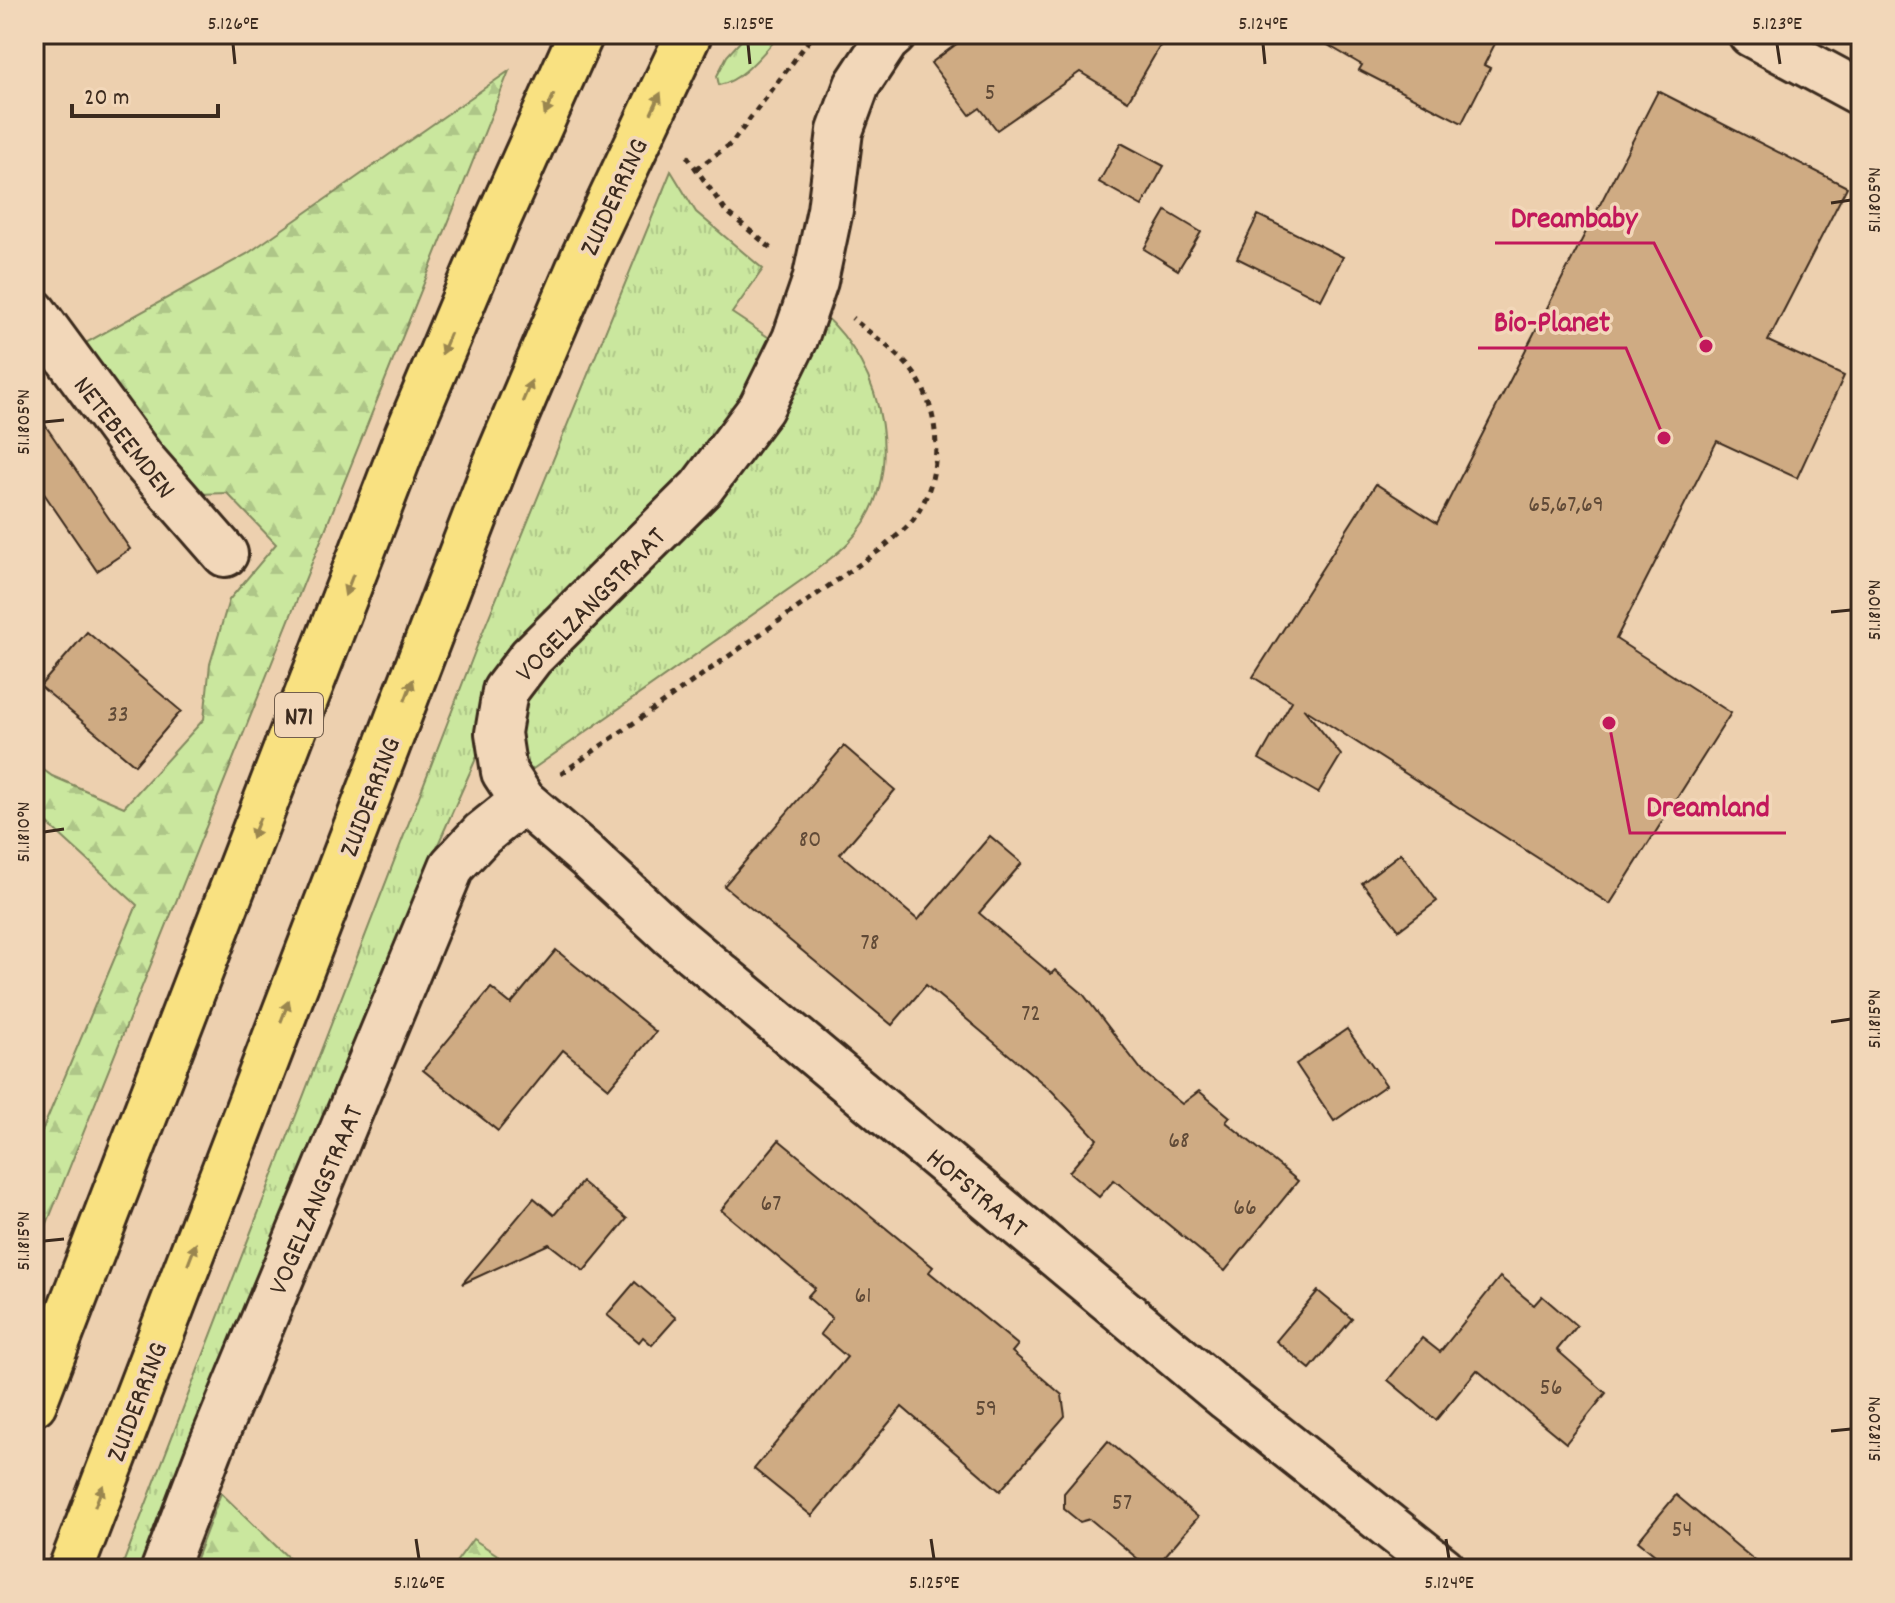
<svg xmlns="http://www.w3.org/2000/svg" width="1895" height="1603" font-family="Dekko,sans-serif">
  <defs>
    <pattern id="grass-tufts" width="24" height="20" patternUnits="userSpaceOnUse" patternTransform="scale(2)"><rect width="24" height="20" fill="#cae79e"/><path d="M3 7l-1-3M5 7V3M7 7l1-3M15 17l-1-3M17 17v-4M19 17l1-3" fill="none" stroke="#aec688"/></pattern>
    <pattern id="forest-firs" width="22" height="20" patternUnits="userSpaceOnUse" patternTransform="scale(2)"><rect width="22" height="20" fill="#cae79e"/><path d="M5 1l3.5 6h-7zM16 11l3.5 6h-7z" fill="#aec688"/></pattern>
  </defs>
  <rect width="100%" height="100%" fill="#edd0af"/>
  <filter id="ink" filterUnits="userSpaceOnUse"><feTurbulence type="fractalNoise" baseFrequency=".0125" numOctaves="2"/><feDisplacementMap in="SourceGraphic" scale="16" xChannelSelector="R" yChannelSelector="G"/><feConvolveMatrix kernelMatrix="1 2 1 2 8 2 1 2 1" color-interpolation-filters="sRGB"/></filter>
  <g filter="url(#ink)">
    <g fill="url(#grass-tufts)" stroke="#82885e" stroke-width="2">
      <path d="M747,34H781C763,52 744,80 719,85L717,76L727,56Z"/>
      <polygon points="671,171 696,212 763,269 732,313 774,341 735,409 695,463 478,722 478,754 429,865 154,1569 121,1569 477,646"/>
      <path d="M822,313C884,367 910,478 849,542C840,552 827,561 816,570L530,771C518,747 518,728 521,703Z"/>
    </g>
    <g fill="url(#forest-firs)" stroke="#82885e" stroke-width="2">
      <polygon points="509,71 34,1256 34,1150 137,905 34,811 34,763 52,776 124,807 204,719 210,664 229,600 276,544 227,493 199,494 159,455 80,346 247,254"/>
      <polygon points="221,1493 300,1569 192,1569"/>
      <polygon points="473,1539 519,1569 451,1569"/>
    </g>
    <g fill="#cfab83" stroke="#3b2a1e" stroke-width="2">
      <polygon points="970,34 1167,34 1128,101 1080,72 997,130 980,108 970,115 931,63"/>
      <polygon points="1309,34 1500,34 1484,65 1490,68 1462,123 1359,70 1362,65"/>
      <polygon points="1658,91 1847,187 1768,341 1844,376 1797,478 1717,441 1616,639 1731,713 1610,904 1303,708 1341,755 1318,793 1259,759 1292,701 1253,677 1376,484 1437,523"/>
      <polygon points="1121,143 1164,166 1142,206 1099,182"/>
      <polygon points="1166,211 1201,232 1178,270 1144,249"/>
      <polygon points="1258,215 1343,257 1321,300 1237,258"/>
      <polygon points="34,409 130,549 97,571 34,479"/>
      <polygon points="87,632 181,711 135,765 40,686"/>
      <polygon points="844,746 895,790 840,854 918,920 990,836 1022,863 979,913 1051,974 1055,970 1083,994 1143,1072 1182,1104 1199,1091 1230,1117 1226,1122 1298,1181 1225,1271 1114,1180 1099,1197 1069,1172 1097,1139 1052,1091 926,985 892,1025 724,886"/>
      <polygon points="1401,853 1437,901 1399,930 1362,883"/>
      <polygon points="556,950 656,1032 609,1088 563,1050 498,1131 423,1070 491,988 511,1004"/>
      <polygon points="1347,1029 1386,1085 1334,1121 1296,1064"/>
      <polygon points="779,1140 933,1267 929,1272 1018,1345 1012,1352 1062,1395 1065,1416 1000,1491 902,1407 812,1516 754,1469 847,1357 820,1334 832,1318 807,1297 815,1288 721,1210"/>
      <polygon points="582,1182 627,1219 584,1271 549,1244 462,1284 534,1198 554,1215"/>
      <polygon points="1500,1277 1534,1305 1542,1296 1577,1326 1557,1350 1606,1393 1566,1443 1477,1370 1436,1420 1388,1380 1422,1338 1440,1352"/>
      <polygon points="635,1282 676,1318 652,1345 643,1337 639,1342 607,1315"/>
      <polygon points="1318,1291 1352,1319 1310,1369 1276,1341"/>
      <polygon points="1108,1441 1198,1517 1154,1569 1150,1569 1090,1519 1080,1522 1064,1509 1064,1493"/>
      <polygon points="1676,1495 1765,1569 1672,1569 1638,1541"/>
    </g>
    <g fill="none" stroke-linecap="round" stroke-linejoin="round">
      <defs>
        <g id="street">
          <polyline points="894,34 886,41 857,85 840,131 830,210 815,281 795,339 761,408 701,488 531,657 505,691 498,733 504,772 523,801 587,856 671,934 1227,1398 1443,1569"/>
          <polyline points="34,312 142,459 225,554"/>
          <polyline points="164,1569 210,1449 452,866 482,834 523,801"/>
        </g>
        <polyline id="secondary" points="1751,34 1861,93"/>
        <g id="highway">
          <polyline points="34,1403 408,433 495,226 581,34"/>
          <polyline points="71,1569 496,463 584,256 689,34"/>
        </g>
      </defs>
      <use href="#street" stroke="#3b2a1e" stroke-width="50"/>
      <use href="#secondary" stroke="#3b2a1e" stroke-width="50"/>
      <use href="#highway" stroke="#3b2a1e" stroke-width="50"/>
      <g stroke="#3b2a1e" stroke-width="5" stroke-dasharray="6 6" stroke-linecap="butt">
        <polyline points="687,156 725,210 772,249"/>
        <polyline points="696,169 731,144 814,34"/>
        <path d="M561,774L880,550C890,541 903,532 912,521C942,482 943,423 919,381C904,355 874,337 852,318"/>
      </g>
      <use href="#street" stroke="#f2d7b9" stroke-width="44"/>
      <use href="#secondary" stroke="#f2d7b9" stroke-width="44"/>
      <use href="#highway" stroke="#f9e181" stroke-width="44"/>
    </g>
    <defs><path id="oneway-solid" d="M-6-.8H1V-3.2L6.5 0L1 3.2V.8H-6Z" transform="scale(2)"/></defs>
    <g fill="#9a8650">
      <use href="#oneway-solid" transform="translate(656 103) rotate(-65)"/>
      <use href="#oneway-solid" transform="translate(549 105) rotate(114)"/>
      <use href="#oneway-solid" transform="translate(446 344) rotate(113)"/>
      <use href="#oneway-solid" transform="translate(527 391) rotate(-67)"/>
      <use href="#oneway-solid" transform="translate(349 585) rotate(111)"/>
      <use href="#oneway-solid" transform="translate(409 690) rotate(-69)"/>
      <use href="#oneway-solid" transform="translate(256 828) rotate(111)"/>
      <use href="#oneway-solid" transform="translate(285 1011) rotate(-69)"/>
      <use href="#oneway-solid" transform="translate(192 1254) rotate(-69)"/>
      <use href="#oneway-solid" transform="translate(99 1496) rotate(-69)"/>
    </g>
  </g>
  <path fill="none" stroke="#3b2a1e" stroke-width="3" d="M233,44L235,64M748,44L750,64M1263,44L1265,64M1777,44L1780,64M1831,203L1851,200M44,422L64,420M1831,612L1851,610M44,832L64,829M1831,1022L1851,1019M44,1241L64,1239M1831,1431L1851,1429M416,1539L419,1559M931,1539L934,1559M1446,1539L1449,1559"/>
  <g text-anchor="middle" stroke-width="7" stroke-linejoin="round" paint-order="stroke">
    <g font-size="24" fill="#604a37">
      <text x="990" y="99">5</text>
      <text x="1566" y="511">65,67,69</text>
      <text x="118" y="721">33</text>
      <text x="810" y="846">80</text>
      <text x="870" y="949">78</text>
      <text x="1031" y="1020">72</text>
      <text x="1179" y="1147">68</text>
      <text x="771" y="1210">67</text>
      <text x="1245" y="1214">66</text>
      <text x="863" y="1302">61</text>
      <text x="1551" y="1394">56</text>
      <text x="986" y="1415">59</text>
      <text x="1122" y="1509">57</text>
      <text x="1682" y="1536">54</text>
    </g>
    <rect fill="#f2d7b9" stroke="#725e4c" stroke-width="2" x="275" y="693" width="48" height="44" rx="6"/>
    <g font-size="26" font-weight="bold" fill="#3b2a1e">
      <text x="299" y="724">N71</text>
    </g>
    <g font-size="28" fill="#3b2a1e" stroke="#f2d7b9">
      <text transform="translate(612 196) rotate(-65)" y="10">ZUIDERRING</text>
      <text transform="translate(126 436) rotate(52)" y="10">NETEBEEMDEN</text>
      <text transform="translate(589 603) rotate(-46)" y="10">VOGELZANGSTRAAT</text>
      <text transform="translate(368 796) rotate(-69)" y="10">ZUIDERRING</text>
      <text transform="translate(978 1191) rotate(40)" y="10">HOFSTRAAT</text>
      <text transform="translate(314 1199) rotate(-67)" y="10">VOGELZANGSTRAAT</text>
      <text transform="translate(135 1401) rotate(-69)" y="10">ZUIDERRING</text>
    </g>
  </g>
  <path fill="none" stroke="#c2185b" stroke-width="3" d="M1706 346L1654 243H1495M1664 438L1626 348H1478M1609 723L1630 833H1786"/>
  <g fill="#c2185b" stroke="#f2d7b9" stroke-width="3">
    <circle cx="1706" cy="346" r="8"/>
    <circle cx="1664" cy="438" r="8"/>
    <circle cx="1609" cy="723" r="8"/>
  </g>
  <g font-size="30" text-anchor="middle" font-weight="bold" fill="#c2185b" stroke="#f2d7b9" stroke-width="7" stroke-linejoin="round" paint-order="stroke">
    <text x="1574" y="227">Dreambaby</text>
    <text x="1552" y="331">Bio-Planet</text>
    <text x="1708" y="816">Dreamland</text>
  </g>
  <rect width="1895" height="1603" fill="none" stroke="#f2d7b9" stroke-width="88"/>
  <path d="M72 104v12h146v-12" fill="none" stroke="#3b2a1e" stroke-width="4"/>
  <text x="84" y="104" font-size="24" fill="#3b2a1e" stroke="#f2d7b9" stroke-width="6" paint-order="stroke">20 m</text>
  <rect x="44" y="44" width="1807" height="1515" fill="none" stroke="#3b2a1e" stroke-width="3"/>
  <g font-size="20" text-anchor="middle" fill="#3b2a1e">
    <text x="233" y="29">5.126°E</text>
    <text x="748" y="29">5.125°E</text>
    <text x="1263" y="29">5.124°E</text>
    <text x="1777" y="29">5.123°E</text>
    <text transform="translate(1873 200) rotate(-90)" y="7">51.1805°N</text>
    <text transform="translate(22 422) rotate(-90)" y="7">51.1805°N</text>
    <text transform="translate(1873 610) rotate(-90)" y="7">51.1810°N</text>
    <text transform="translate(22 832) rotate(-90)" y="7">51.1810°N</text>
    <text transform="translate(1873 1019) rotate(-90)" y="7">51.1815°N</text>
    <text transform="translate(22 1241) rotate(-90)" y="7">51.1815°N</text>
    <text transform="translate(1873 1429) rotate(-90)" y="7">51.1820°N</text>
    <text x="419" y="1588">5.126°E</text>
    <text x="934" y="1588">5.125°E</text>
    <text x="1449" y="1588">5.124°E</text>
  </g>
</svg>
